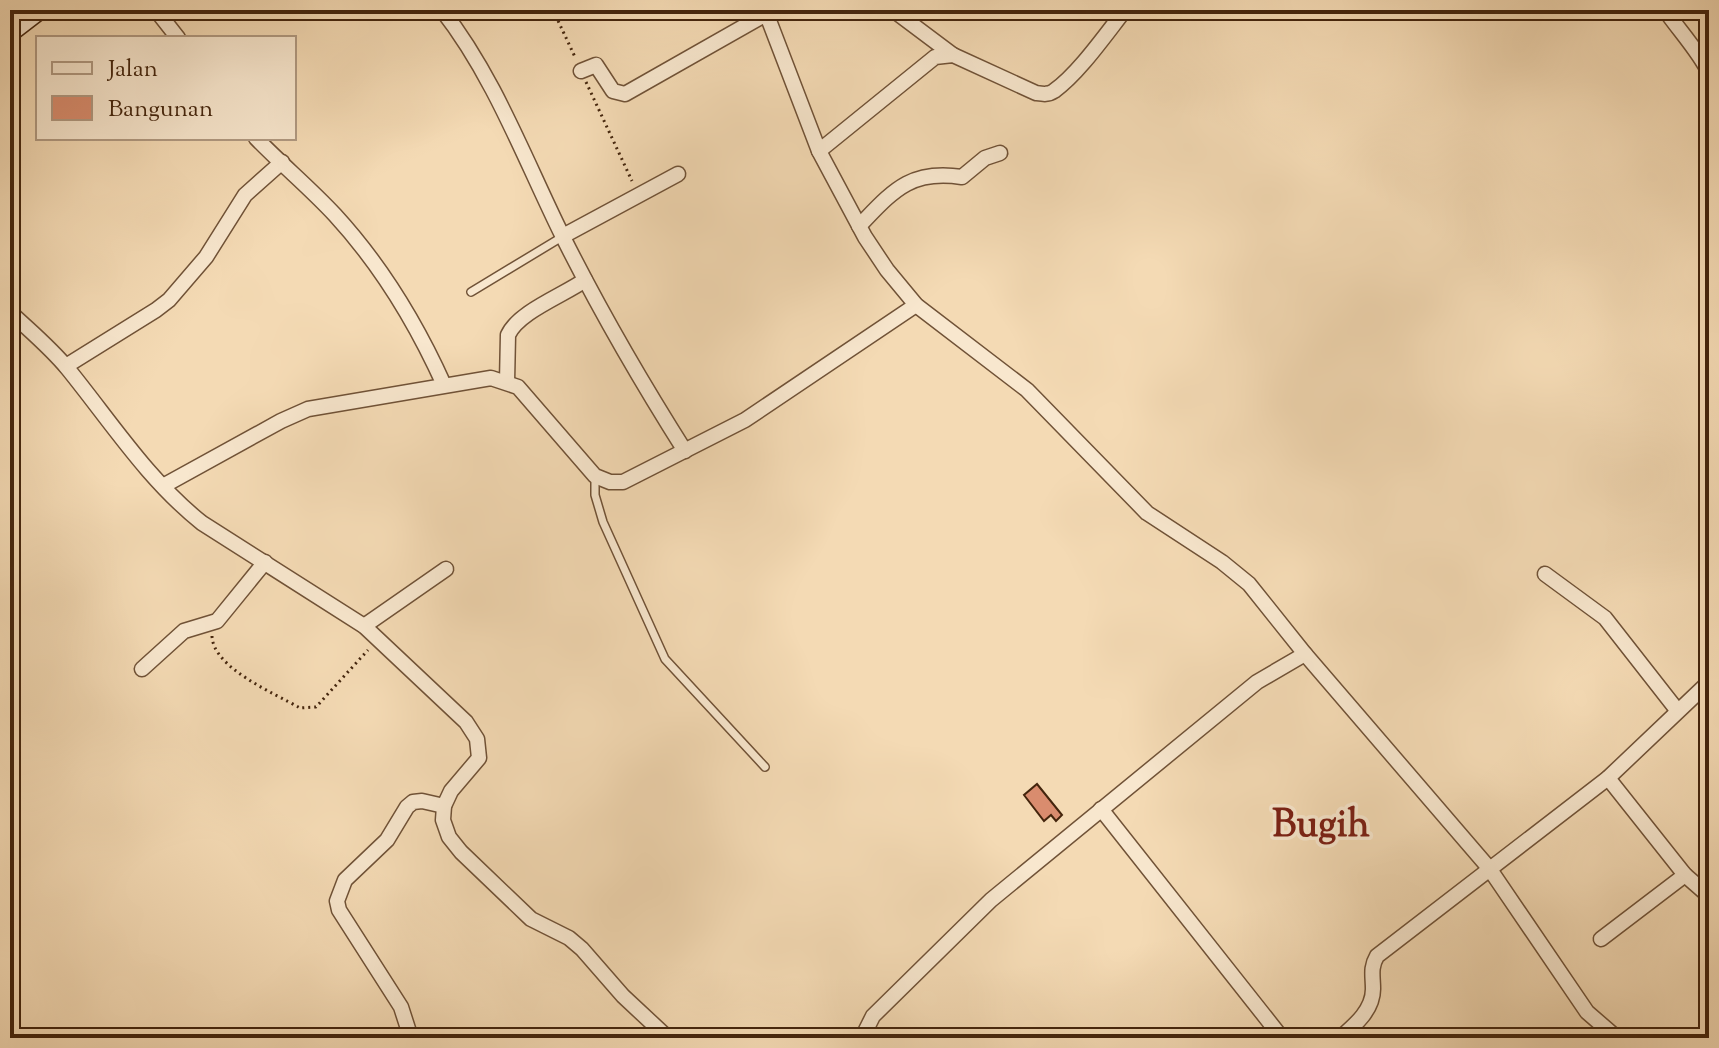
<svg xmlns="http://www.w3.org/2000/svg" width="1719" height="1048" font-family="'Sorts Mill Goudy',serif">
  <rect width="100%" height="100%" fill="#f4dab4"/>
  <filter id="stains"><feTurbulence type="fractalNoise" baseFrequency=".0025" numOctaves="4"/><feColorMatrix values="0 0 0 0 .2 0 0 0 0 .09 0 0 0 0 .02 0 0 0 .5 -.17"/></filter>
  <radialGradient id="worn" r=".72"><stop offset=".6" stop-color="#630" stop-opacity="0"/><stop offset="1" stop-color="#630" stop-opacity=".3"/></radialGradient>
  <polygon fill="#d98c6e" stroke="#44250d" stroke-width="2" points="1037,784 1062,815 1056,821 1051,815 1044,821 1024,795"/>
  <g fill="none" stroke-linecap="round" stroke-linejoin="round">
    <defs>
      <g id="lane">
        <polyline points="471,292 562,237"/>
        <polyline points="595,476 595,495 603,522 665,659 765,767"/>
      </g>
      <g id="street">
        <polyline points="156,10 178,38"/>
        <path d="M442,10C494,76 525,160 562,235C599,309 640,380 685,451"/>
        <polyline points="765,10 819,151 865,237 887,270 916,305 1027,390 1147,513 1222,562 1249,584 1305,654 1489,868 1587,1012 1617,1038"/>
        <polyline points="893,10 953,55"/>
        <path d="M1665,10C1678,29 1701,54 1709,73"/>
        <polyline points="581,71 596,65 613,91 625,94 773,10"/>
        <path d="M256,138C281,164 310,188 335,215C380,264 417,325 444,385"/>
        <path d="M819,151L935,57L953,55L1036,93C1043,94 1048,95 1054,91C1079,73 1106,34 1125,10"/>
        <path d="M859,226C893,191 910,169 962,177L985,158L1000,153"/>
        <polyline points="563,236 678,174"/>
        <path d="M10,312C29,330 51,348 68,369C111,422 148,480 202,523L364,626L466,722L477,739L479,758L451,791L444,806L443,820L449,837L461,852L531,919L569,938L582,949L623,996L668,1038"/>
        <polyline points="66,366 156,310 169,300 206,257 245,195 282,162"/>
        <path d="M507,382L508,335C518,312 564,295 585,280"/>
        <polyline points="163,486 281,421 308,409 491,378 518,387 595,476 610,482 623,482 745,420 916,305"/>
        <polyline points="1545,574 1605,618 1677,710"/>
        <polyline points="364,626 446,569"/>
        <polyline points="142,669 184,631 217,621 265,562"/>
        <polyline points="1608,778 1685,875 1709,896"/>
        <polyline points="1101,809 1282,1038"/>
        <polyline points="1601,939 1685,875"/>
        <polyline points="411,1038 401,1007 339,910 337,901 345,880 387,840 407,807 413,802 422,801 444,806"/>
        <polyline points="862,1038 873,1016 991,900 1257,682 1305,654"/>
        <path d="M1340,1038C1355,1025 1373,1010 1373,989C1373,976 1370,968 1377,956L1608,778L1709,682"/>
      </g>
      <polyline id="secondary" points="10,30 36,10"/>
    </defs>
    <use href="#lane" stroke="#705237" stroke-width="10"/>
    <use href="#street" stroke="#705237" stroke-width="17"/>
    <use href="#secondary" stroke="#44250d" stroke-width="25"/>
    <g stroke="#44250d" stroke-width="3" stroke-dasharray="2 4" stroke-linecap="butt">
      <polyline points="553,10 575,57"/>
      <polyline points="586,82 632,181"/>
      <path d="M212,636C213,668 274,693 300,708L316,707L368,650"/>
    </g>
    <use href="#lane" stroke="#f8e7ce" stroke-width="7"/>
    <use href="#street" stroke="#f8e7ce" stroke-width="14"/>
    <use href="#secondary" stroke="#f8e7ce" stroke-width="22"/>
  </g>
  <g text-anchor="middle" stroke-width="7" stroke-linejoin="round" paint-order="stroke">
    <g font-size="38" font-weight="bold" fill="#7a1f14" stroke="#f8e7ce">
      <text x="1321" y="836">Bugih</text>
    </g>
  </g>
  <rect width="1719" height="1048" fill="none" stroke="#f4dab4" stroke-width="40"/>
  <rect x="12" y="12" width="1695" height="1024" fill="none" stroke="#44250d" stroke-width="4"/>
  <rect x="20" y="20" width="1679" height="1008" fill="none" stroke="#44250d" stroke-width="2"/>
  <rect x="36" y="36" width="260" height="104" fill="#f8e7ce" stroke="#b09981" stroke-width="2"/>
  <rect x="52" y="62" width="40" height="12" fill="#f8e7ce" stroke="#b09981" stroke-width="2"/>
  <text x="108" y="76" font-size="24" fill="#44250d">Jalan</text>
  <rect x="52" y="96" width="40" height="24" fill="#d98c6e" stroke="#b09981" stroke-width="2"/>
  <text x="108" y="116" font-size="24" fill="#44250d">Bangunan</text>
  <rect width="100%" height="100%" filter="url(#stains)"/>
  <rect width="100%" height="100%" fill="url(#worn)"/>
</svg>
